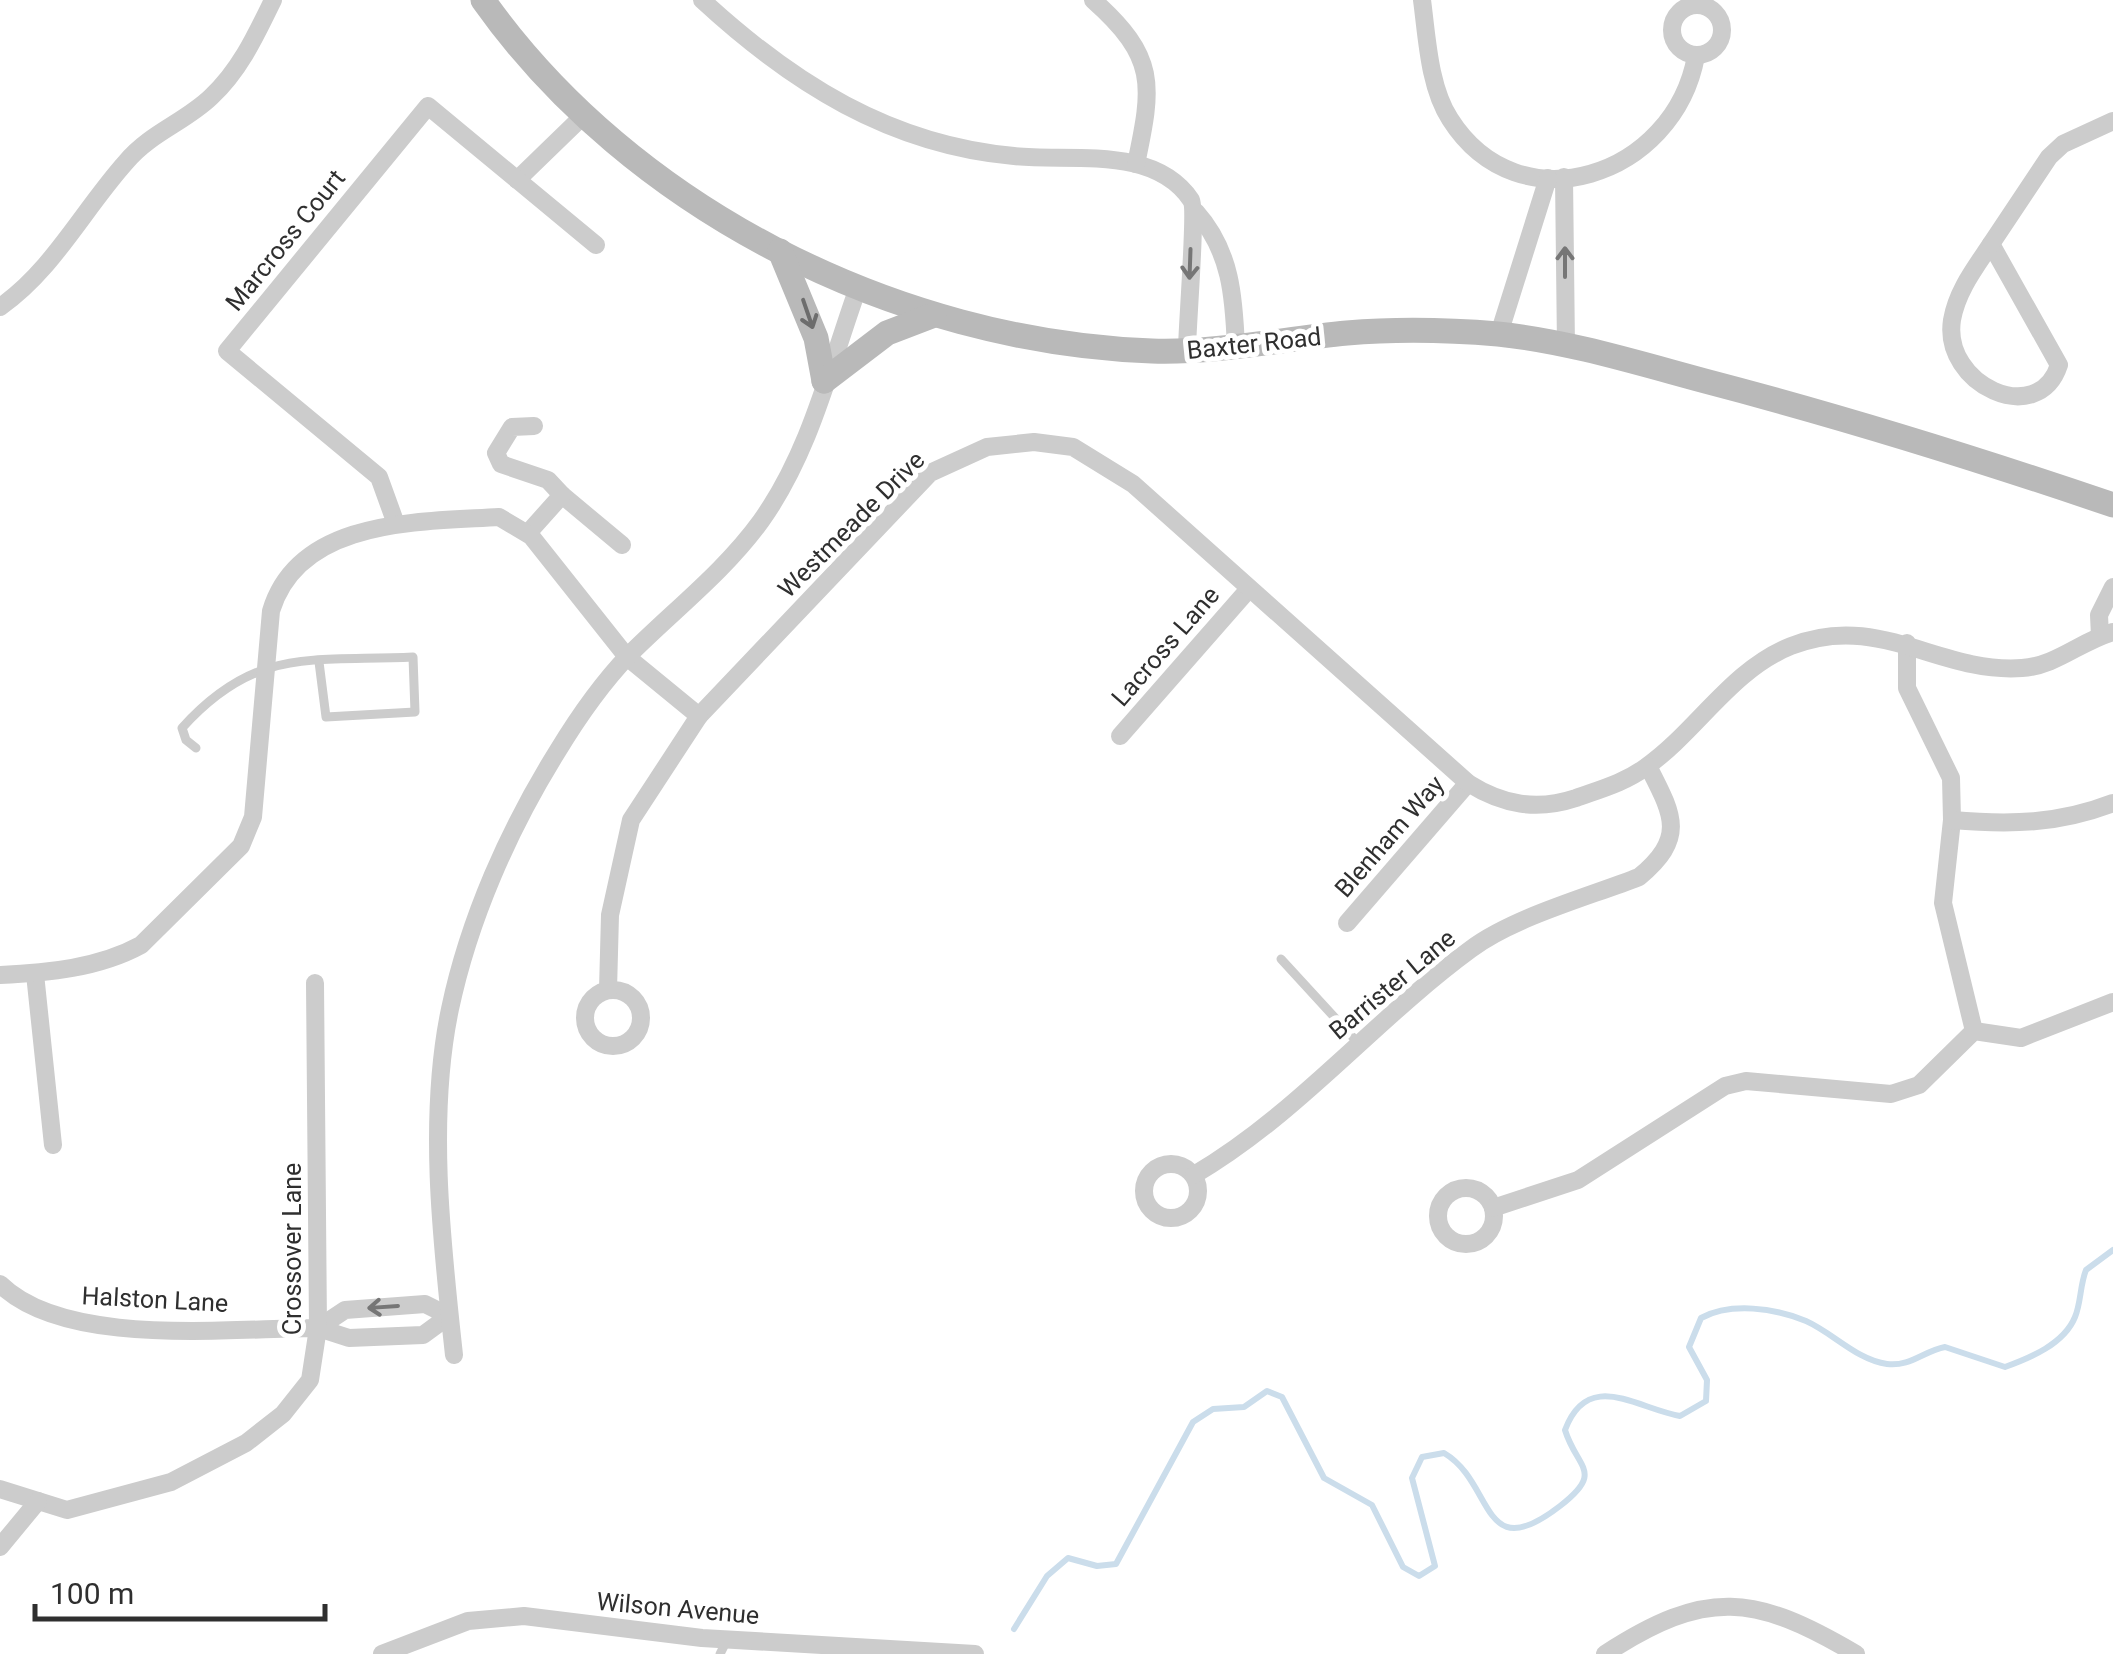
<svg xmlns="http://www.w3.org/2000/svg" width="2113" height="1654" font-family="Roboto,sans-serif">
  <rect width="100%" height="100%" fill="#fff"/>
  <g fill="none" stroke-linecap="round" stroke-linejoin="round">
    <path stroke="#cbddeb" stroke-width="6" d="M1014,1629L1047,1576L1068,1558L1097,1566L1116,1564L1193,1422L1213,1409L1244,1407L1267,1391L1282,1397L1324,1478L1372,1505L1403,1567L1419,1576L1435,1566L1412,1478L1422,1457L1444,1453C1495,1483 1480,1568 1560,1506C1605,1471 1577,1469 1565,1430C1588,1369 1636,1408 1680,1416L1706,1401L1707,1380L1689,1347L1701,1318C1731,1302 1775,1308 1806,1321C1833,1333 1857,1360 1887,1364C1910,1367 1924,1351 1945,1347L2005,1367C2030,1358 2064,1344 2075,1317C2081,1303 2080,1285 2086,1270L2113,1250"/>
    <g stroke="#ccc" stroke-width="9">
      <path d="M196,748L186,740L182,728C256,646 311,662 413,657L415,712L326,717L319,662"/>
      <polyline points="1281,959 1359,1044"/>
      <polyline points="720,1654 727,1640"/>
    </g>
    <g stroke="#ccc" stroke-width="18">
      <path d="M702,0C792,83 890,145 1014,156C1071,162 1154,145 1191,200C1197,209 1187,328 1187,350"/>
      <path d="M1093,0C1157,57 1153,84 1136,164"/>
      <path d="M1422,0C1427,37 1429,87 1450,119C1519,228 1674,177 1696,56"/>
      <circle cx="1697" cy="30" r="25"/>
      <polyline points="1564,177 1566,347"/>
      <polyline points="517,180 583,116"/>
      <path d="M1196,212C1231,251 1234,297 1236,348"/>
      <path d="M1991,244L2059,365C2038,429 1942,385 1952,320C1957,291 1975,268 1991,244Z"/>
      <polyline points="1991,244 2049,157 2063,144 2113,121"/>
      <path d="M0,307C53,270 83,210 126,162C150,133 185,122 211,97C240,70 256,35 273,0"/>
      <polyline points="1499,334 1548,178"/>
      <polyline points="562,495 622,545"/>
      <polyline points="396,524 379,477 227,351 428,106 596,245"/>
      <polyline points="528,533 562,495 548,480 501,464 496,453 512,427 534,426"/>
      <polyline points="2100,636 2099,615 2113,587"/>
      <polyline points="1907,643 1907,688 1951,778 1952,820 1943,903 1974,1031"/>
      <polyline points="1120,736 1248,590"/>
      <path d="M1952,820C2010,825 2059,824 2113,803"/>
      <polyline points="1347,923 1468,783"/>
      <polyline points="35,974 53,1145"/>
      <path d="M0,975C47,973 99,968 141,945L241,846L253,817L271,611C299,518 420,522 499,517L531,536L627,657L699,716L930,473L987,447L1034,442L1073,447L1133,484L1468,783C1503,805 1537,811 1576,798C1601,789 1624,783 1646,767C1697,731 1731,670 1791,646C1879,611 1938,674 2022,668C2056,666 2081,641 2113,632"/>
      <circle cx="613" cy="1018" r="28"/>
      <polyline points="608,990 610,915 631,820 699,716"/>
      <circle cx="1171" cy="1191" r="27"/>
      <path d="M1194,1175C1298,1114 1374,1020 1471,949C1514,917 1588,897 1639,877C1687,837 1673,815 1648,766"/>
      <circle cx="1466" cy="1216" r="28"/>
      <polyline points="1493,1208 1578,1180 1725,1086 1746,1081 1891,1094 1919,1085 1974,1031 2021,1038 2113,1002"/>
      <path d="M0,1284C65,1348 230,1328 318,1328L349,1338L423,1335L449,1316L425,1304L345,1310L318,1328"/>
      <path d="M454,1355C442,1245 427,1118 450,1009C469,919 509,829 557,752C577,719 603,682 629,655C674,610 724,572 761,521C811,451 830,365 859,285"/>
      <polyline points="0,1489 67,1510 171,1482 246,1443 283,1414 310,1380 318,1328 315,983"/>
      <polyline points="0,1547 38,1501"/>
      <polyline points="382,1654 468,1621 524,1616 702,1638 975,1654"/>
      <path d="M1605,1654C1707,1588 1754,1594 1856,1654"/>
    </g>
    <g stroke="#b9b9b9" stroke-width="25">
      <path d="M483,0C631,209 897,342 1152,351C1218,353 1282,339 1347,333C1395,329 1449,330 1498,334C1567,341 1638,363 1705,381C1843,417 1978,459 2113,505"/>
      <polyline points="780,251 816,338 824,381"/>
      <polyline points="824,381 887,333 934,315"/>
    </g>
  </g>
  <defs><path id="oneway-shaft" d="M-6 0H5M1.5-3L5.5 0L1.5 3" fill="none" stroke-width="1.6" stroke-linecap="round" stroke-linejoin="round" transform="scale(2.5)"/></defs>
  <g stroke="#767676">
    <use href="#oneway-shaft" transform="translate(1565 262) rotate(-90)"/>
    <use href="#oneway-shaft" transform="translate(1190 264) rotate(92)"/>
    <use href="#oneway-shaft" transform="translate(383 1307) rotate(176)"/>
  </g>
  <use stroke="#6d6d6d" href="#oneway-shaft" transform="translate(808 314) rotate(71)"/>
  <g text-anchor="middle" stroke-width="10" stroke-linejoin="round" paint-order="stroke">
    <g font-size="25" fill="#2f2f2f" stroke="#fff">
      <text transform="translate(285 240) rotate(-51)" y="9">Marcross Court</text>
      <text transform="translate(1254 343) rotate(-6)" y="9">Baxter Road</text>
      <text transform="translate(851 524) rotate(-45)" y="9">Westmeade Drive</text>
      <text transform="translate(1165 646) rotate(-49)" y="9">Lacross Lane</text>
      <text transform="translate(1389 836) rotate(-49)" y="9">Blenham Way</text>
      <text transform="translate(1392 984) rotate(-40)" y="9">Barrister Lane</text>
      <text transform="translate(292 1249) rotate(-90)" y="9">Crossover Lane</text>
      <text transform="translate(155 1299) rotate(3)" y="9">Halston Lane</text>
      <text transform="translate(678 1608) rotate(5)" y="9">Wilson Avenue</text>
    </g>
  </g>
  <path d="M35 1604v15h290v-15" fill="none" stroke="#2f2f2f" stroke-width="5"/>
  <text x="50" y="1604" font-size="30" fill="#2f2f2f" stroke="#ffffff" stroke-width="8" paint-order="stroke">100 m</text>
</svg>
